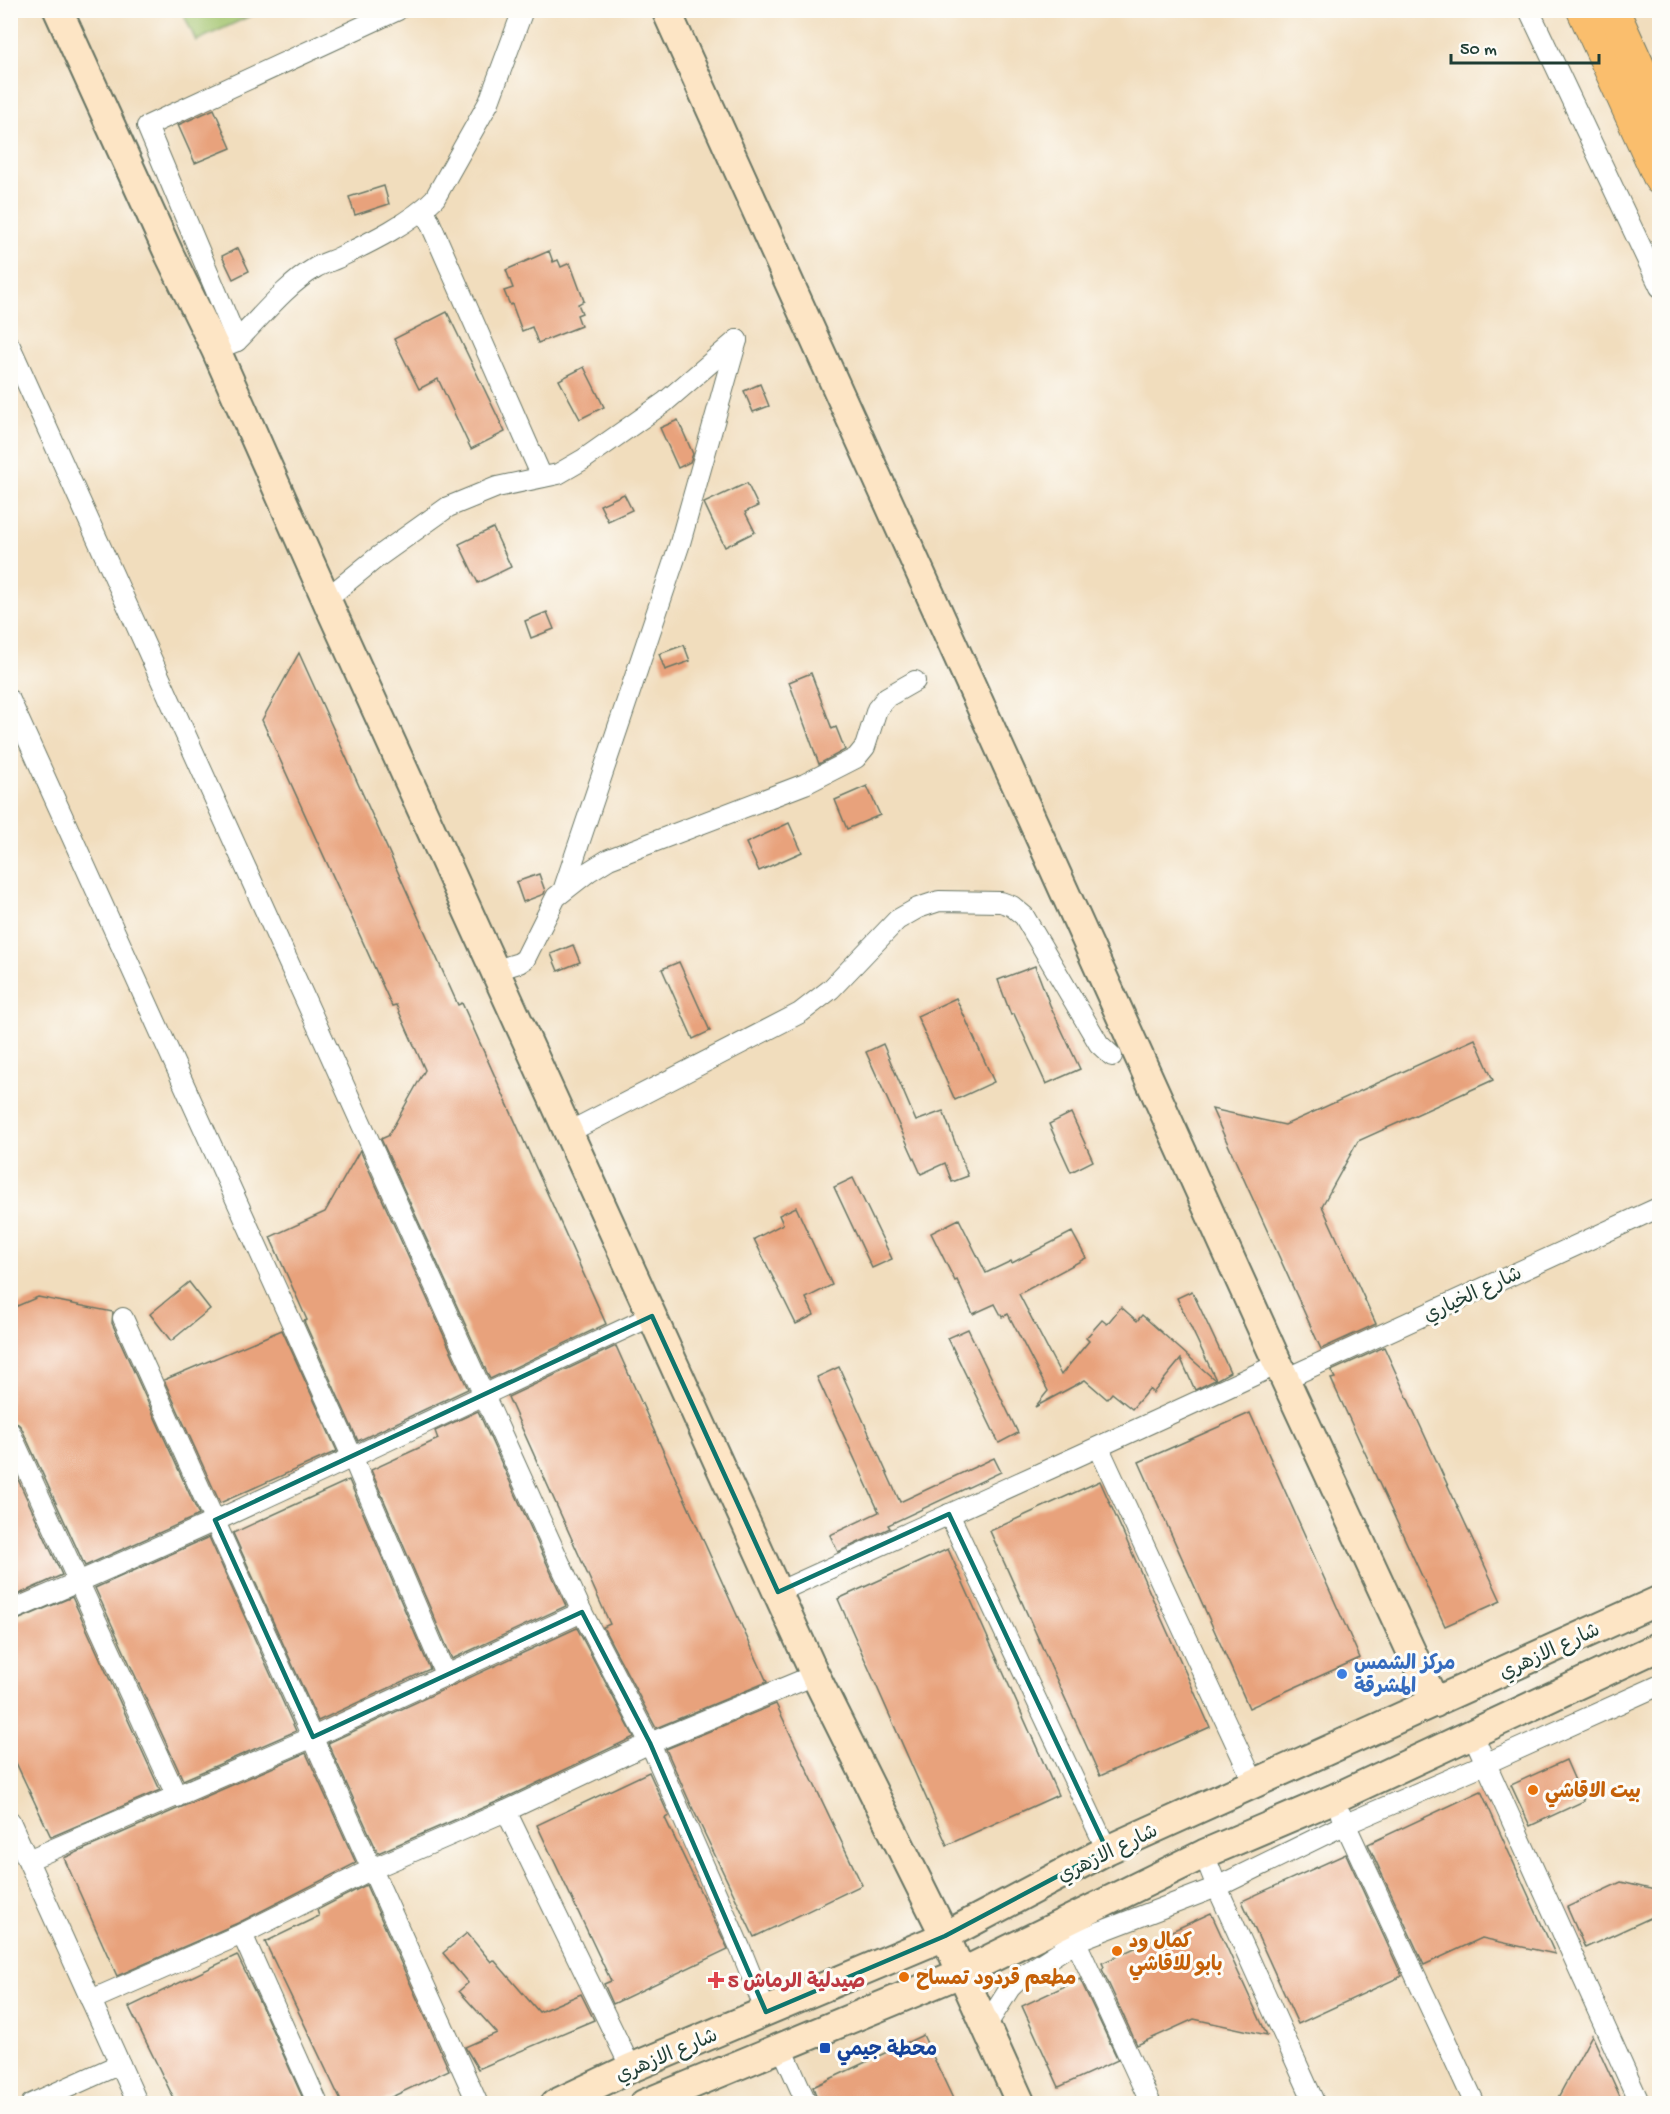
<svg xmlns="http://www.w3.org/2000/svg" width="1670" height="2114" font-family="'Gochi Hand','Playpen Sans Arabic',sans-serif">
  <rect width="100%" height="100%" fill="#fdfcf7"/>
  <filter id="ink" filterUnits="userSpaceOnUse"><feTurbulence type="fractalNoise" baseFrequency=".0167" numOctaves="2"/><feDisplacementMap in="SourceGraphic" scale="12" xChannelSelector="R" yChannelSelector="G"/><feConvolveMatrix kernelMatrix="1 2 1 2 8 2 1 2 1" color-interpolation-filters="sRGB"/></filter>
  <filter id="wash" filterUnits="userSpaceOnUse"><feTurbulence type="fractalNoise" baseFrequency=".008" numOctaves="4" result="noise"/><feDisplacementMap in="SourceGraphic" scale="24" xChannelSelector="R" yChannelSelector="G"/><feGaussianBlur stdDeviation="1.35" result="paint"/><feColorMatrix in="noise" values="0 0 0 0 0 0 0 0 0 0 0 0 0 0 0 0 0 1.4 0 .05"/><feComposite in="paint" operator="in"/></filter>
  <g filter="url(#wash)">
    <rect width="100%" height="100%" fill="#f1ddbd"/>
    <polygon fill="#a1c36c" stroke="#608050" stroke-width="1.5" points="182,11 261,11 196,41"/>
    <g id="blocks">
      <g fill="#e8a27c">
        <polygon points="214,109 231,148 195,163 178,125"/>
        <polygon points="384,186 389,204 355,215 349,197"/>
        <polygon points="238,248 249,271 233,279 222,256"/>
        <polygon points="549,251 553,262 558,260 561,267 570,263 584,301 578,304 582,313 577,315 581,326 538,343 532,327 522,331 512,304 510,305 504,291 513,288 506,270"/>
        <polygon points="447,312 505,432 471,449 438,379 419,389 394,339"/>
        <polygon points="584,367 604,407 580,419 559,380"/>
        <polygon points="760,384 769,406 753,412 744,391"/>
        <polygon points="678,420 693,454 690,462 678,468 660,428"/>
        <polygon points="747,483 758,506 745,512 755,532 725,547 704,503"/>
        <polygon points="624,494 632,510 608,521 600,505"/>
        <polygon points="493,528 511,567 478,583 459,544"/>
        <polygon points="547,612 554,629 531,638 525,621"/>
        <polygon points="684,645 690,661 665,670 659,654"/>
        <polygon points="299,653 458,1005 462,1003 606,1324 490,1379 381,1139 388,1136 425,1070 396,1005 392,1006 262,720"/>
        <polygon points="811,673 832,729 836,727 845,750 819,764 789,682"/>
        <polygon points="867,786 880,815 847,829 835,800"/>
        <polygon points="789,823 802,852 759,871 746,843"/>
        <polygon points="539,874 545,891 544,894 523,902 516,882"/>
        <polygon points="573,945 580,962 558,971 551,954"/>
        <polygon points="679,962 710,1031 693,1039 662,969"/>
        <polygon points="1035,966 1050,1005 1080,1069 1046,1084 1014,1014 1011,1015 998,980"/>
        <polygon points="956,998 994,1082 955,1100 917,1016"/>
        <polygon points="1475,1039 1493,1080 1358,1141 1322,1206 1376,1324 1321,1349 1212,1109 1285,1125"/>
        <polygon points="883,1044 916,1121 943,1111 968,1176 952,1182 945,1163 921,1174 866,1052"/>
        <polygon points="1071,1113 1093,1161 1071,1172 1049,1124"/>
        <polygon points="360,1150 468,1389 358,1441 304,1321 307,1320 270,1237 325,1212"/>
        <polygon points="853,1178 892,1259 872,1268 834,1187"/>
        <polygon points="796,1207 832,1285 806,1298 814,1315 796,1324 754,1239 783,1224 779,1215"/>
        <polygon points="959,1219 986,1273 1011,1261 1012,1263 1072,1232 1086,1258 1019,1294 1061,1375 1089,1341 1086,1338 1102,1320 1107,1324 1121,1307 1137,1321 1142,1315 1215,1380 1195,1390 1181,1359 1153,1393 1149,1389 1132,1409 1112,1393 1107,1399 1085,1380 1035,1407 1048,1391 1008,1314 1002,1317 995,1304 973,1314 957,1280 955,1281 931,1233"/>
        <polygon points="189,1282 210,1309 171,1341 150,1314"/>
        <polygon points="1192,1291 1230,1372 1216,1380 1177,1298"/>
        <polygon points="38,1297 113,1312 112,1323 199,1515 85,1566 21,1427 16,1422 10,1420 10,1309"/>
        <polygon points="968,1329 1018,1433 999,1443 948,1338"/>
        <polygon points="282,1330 337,1451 220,1503 164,1380"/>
        <polygon points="616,1346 767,1682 656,1728 603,1627 610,1624 508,1397"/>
        <polygon points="1384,1347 1501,1601 1445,1626 1331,1379 1335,1378 1331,1371"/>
        <polygon points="839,1367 900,1502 994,1458 1001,1472 888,1525 890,1528 838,1552 830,1535 879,1512 817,1377"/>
        <polygon points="478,1411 566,1606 452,1659 371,1470 438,1439 435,1431"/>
        <polygon points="1250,1413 1360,1658 1249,1708 1139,1462"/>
        <polygon points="10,1462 62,1575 10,1598"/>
        <polygon points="349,1480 430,1669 318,1721 233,1533"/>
        <polygon points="1100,1481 1210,1727 1100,1776 990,1531"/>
        <polygon points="209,1537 296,1731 183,1780 95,1588"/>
        <polygon points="948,1549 1058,1795 947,1845 838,1599"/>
        <polygon points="72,1597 160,1790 51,1837 10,1750 10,1623"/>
        <polygon points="577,1628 634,1737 501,1800 378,1853 328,1743"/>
        <polygon points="776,1704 862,1885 754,1937 691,1805 666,1749"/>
        <polygon points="306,1753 356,1863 238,1923 117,1976 64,1858"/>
        <polygon points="1566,1760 1584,1801 1530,1826 1511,1785"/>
        <polygon points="649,1772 669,1816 665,1818 728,1949 613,2004 604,1984 611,1981 537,1825"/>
        <polygon points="1481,1791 1555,1954 1482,1938 1424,1965 1368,1844"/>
        <polygon points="1346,1854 1402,1976 1298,2024 1242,1901"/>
        <polygon points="1621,1882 1659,1891 1659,1914 1585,1948 1567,1907"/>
        <polygon points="366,1885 449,2070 379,2103 342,2103 265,1942 319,1916 317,1910"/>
        <polygon points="1211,1913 1267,2035 1194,2019 1137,2045 1102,1969 1104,1967 1102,1963"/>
        <polygon points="467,1933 491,1962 494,1960 539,2012 581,1994 594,2020 478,2069 465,2047 497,2033 459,1991 468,1983 443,1953"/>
        <polygon points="237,1955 261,2005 305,2103 176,2103 129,2007"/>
        <polygon points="1080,1979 1118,2060 1059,2087 1022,2006"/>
        <polygon points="923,2035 955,2103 819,2103 813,2087"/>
        <polygon points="1592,2035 1623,2103 1555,2103"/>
      </g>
    </g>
  </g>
  <g filter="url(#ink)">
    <use href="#blocks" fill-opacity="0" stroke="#687564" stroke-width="1.5"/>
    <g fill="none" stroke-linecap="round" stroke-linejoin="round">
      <defs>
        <g id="street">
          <polyline points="1529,10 1660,287"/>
          <polyline points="424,209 542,477"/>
          <polyline points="237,341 147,126 398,10"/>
          <path d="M227,345L237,341C261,317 285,286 315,268C323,263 332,261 340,257C371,242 412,222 435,198L489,102L523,10"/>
          <polyline points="10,346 582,1612 650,1743 741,1950 766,2012"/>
          <polyline points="326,599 375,559 448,507 497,487 558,474 584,459 665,402 737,340"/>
          <polyline points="10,700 352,1456 446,1676"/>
          <polyline points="564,888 680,543 737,340"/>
          <polyline points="496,970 519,963 525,959 556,897 588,872 609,859 805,784 856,758 865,747 877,709 887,697 915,681"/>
          <polyline points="569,1132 800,1013 831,989 897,920 918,908 939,901 1001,902 1012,906 1024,916 1099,1044 1112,1056"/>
          <polyline points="123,1318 478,2104"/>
          <polyline points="1285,1379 1660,1207"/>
          <polyline points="10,1432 177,1797"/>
          <polyline points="1099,1448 1255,1785"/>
          <polyline points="949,1514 1107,1850"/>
          <path d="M778,1592C944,1516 1112,1442 1278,1364"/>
          <path d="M10,1611C227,1520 439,1415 652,1316"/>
          <polyline points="1473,1735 1640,2104"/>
          <polyline points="506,1811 631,2068"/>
          <polyline points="1341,1815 1475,2104"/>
          <polyline points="10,1821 138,2104"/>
          <polyline points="1204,1854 1217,1887 1315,2104"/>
          <polyline points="28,1860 313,1737 582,1612"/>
          <polyline points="1070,1929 1151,2104"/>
          <polyline points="242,1934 318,2104"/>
          <polyline points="91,2000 242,1934 372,1869 506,1811 650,1743 815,1675"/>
          <polyline points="986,2026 1010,1988 1022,1976 1076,1941 1217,1887 1346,1824 1487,1763 1660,1685"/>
          <polyline points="782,2048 807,2104"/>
          <polyline points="31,2104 120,2064"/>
        </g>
        <g id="secondary">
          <polyline points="58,10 170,256 216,350 332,612 815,1675 945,1936 1021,2104"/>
          <polyline points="666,10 1278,1364 1435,1703"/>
          <polyline points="555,2104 631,2068 945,1936 1107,1850 1660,1600"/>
          <polyline points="644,2104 961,1973 1204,1854 1333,1799 1660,1646"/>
        </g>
        <g id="primary">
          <polyline points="1583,10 1660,179"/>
          <polyline points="1613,10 1660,114"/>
        </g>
      </defs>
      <use href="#street" stroke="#687564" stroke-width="22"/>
      <use href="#secondary" stroke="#687564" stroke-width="32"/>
      <use href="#primary" stroke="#687564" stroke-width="34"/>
      <use href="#street" stroke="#fff" stroke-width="20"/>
      <use href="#secondary" stroke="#fde5c5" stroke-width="28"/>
      <use href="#primary" stroke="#fabe6d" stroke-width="32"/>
    </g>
  </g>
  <path fill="none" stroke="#0f766e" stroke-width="4.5" stroke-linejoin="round" d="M652,1316L778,1592L949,1514L1107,1850L945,1936L766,2012L650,1743L582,1612L313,1737L215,1520Z"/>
  <circle fill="#3f7fe0" stroke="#fdfcf7" stroke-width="2" cx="1342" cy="1674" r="6"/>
  <g fill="#e8710a" stroke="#fdfcf7" stroke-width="2">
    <circle cx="1533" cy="1790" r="6"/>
    <circle cx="1117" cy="1951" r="6"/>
    <circle cx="904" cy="1977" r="6"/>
  </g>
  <path fill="#e0444e" stroke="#fdfcf7" stroke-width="2" d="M713 1971h6v6h6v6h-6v6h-6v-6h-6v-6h6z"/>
  <rect fill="#1a4fb4" stroke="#fdfcf7" stroke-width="2" x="819" y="2042" width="12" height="12" rx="3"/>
  <g text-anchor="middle" stroke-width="6" stroke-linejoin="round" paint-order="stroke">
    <g font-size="20" fill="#1f3d34" stroke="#fdfcf7">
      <text transform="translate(1472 1293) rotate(-25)" y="7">شارع الخياري</text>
      <text transform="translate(1549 1650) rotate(-25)" y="7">شارع الازهري</text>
      <text transform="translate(1107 1852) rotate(-26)" y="7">شارع الازهري</text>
      <text transform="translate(666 2054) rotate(-23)" y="7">شارع الازهري</text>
    </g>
    <g font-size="20" font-weight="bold" fill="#366cbe" stroke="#fdfcf7" text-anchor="start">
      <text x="1354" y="1669">مركز الشمس<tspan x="1354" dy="23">المشرقة</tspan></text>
    </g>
    <g font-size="20" font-weight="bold" fill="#c56008" stroke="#fdfcf7" text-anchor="start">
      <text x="1545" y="1797">بيت الاقاشي</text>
      <text x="1129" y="1947">كمال ود<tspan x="1129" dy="23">بابو للاقاشي</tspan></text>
      <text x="916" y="1984">مطعم قردود تمساح</text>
    </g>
    <g font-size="20" font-weight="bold" fill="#be3a42" stroke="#fdfcf7" text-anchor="start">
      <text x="728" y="1987">صيدلية الرماش 5</text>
    </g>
    <g font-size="20" font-weight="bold" fill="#164399" stroke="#fdfcf7" text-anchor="start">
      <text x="837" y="2055">محطة جيمي</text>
    </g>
  </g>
  <rect width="1670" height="2114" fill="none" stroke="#fdfcf7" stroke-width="36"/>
  <path d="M1451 54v9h148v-9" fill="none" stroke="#1f3d34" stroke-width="3"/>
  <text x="1460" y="54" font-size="18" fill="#1f3d34" stroke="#fdfcf7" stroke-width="4.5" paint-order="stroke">50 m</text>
</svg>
